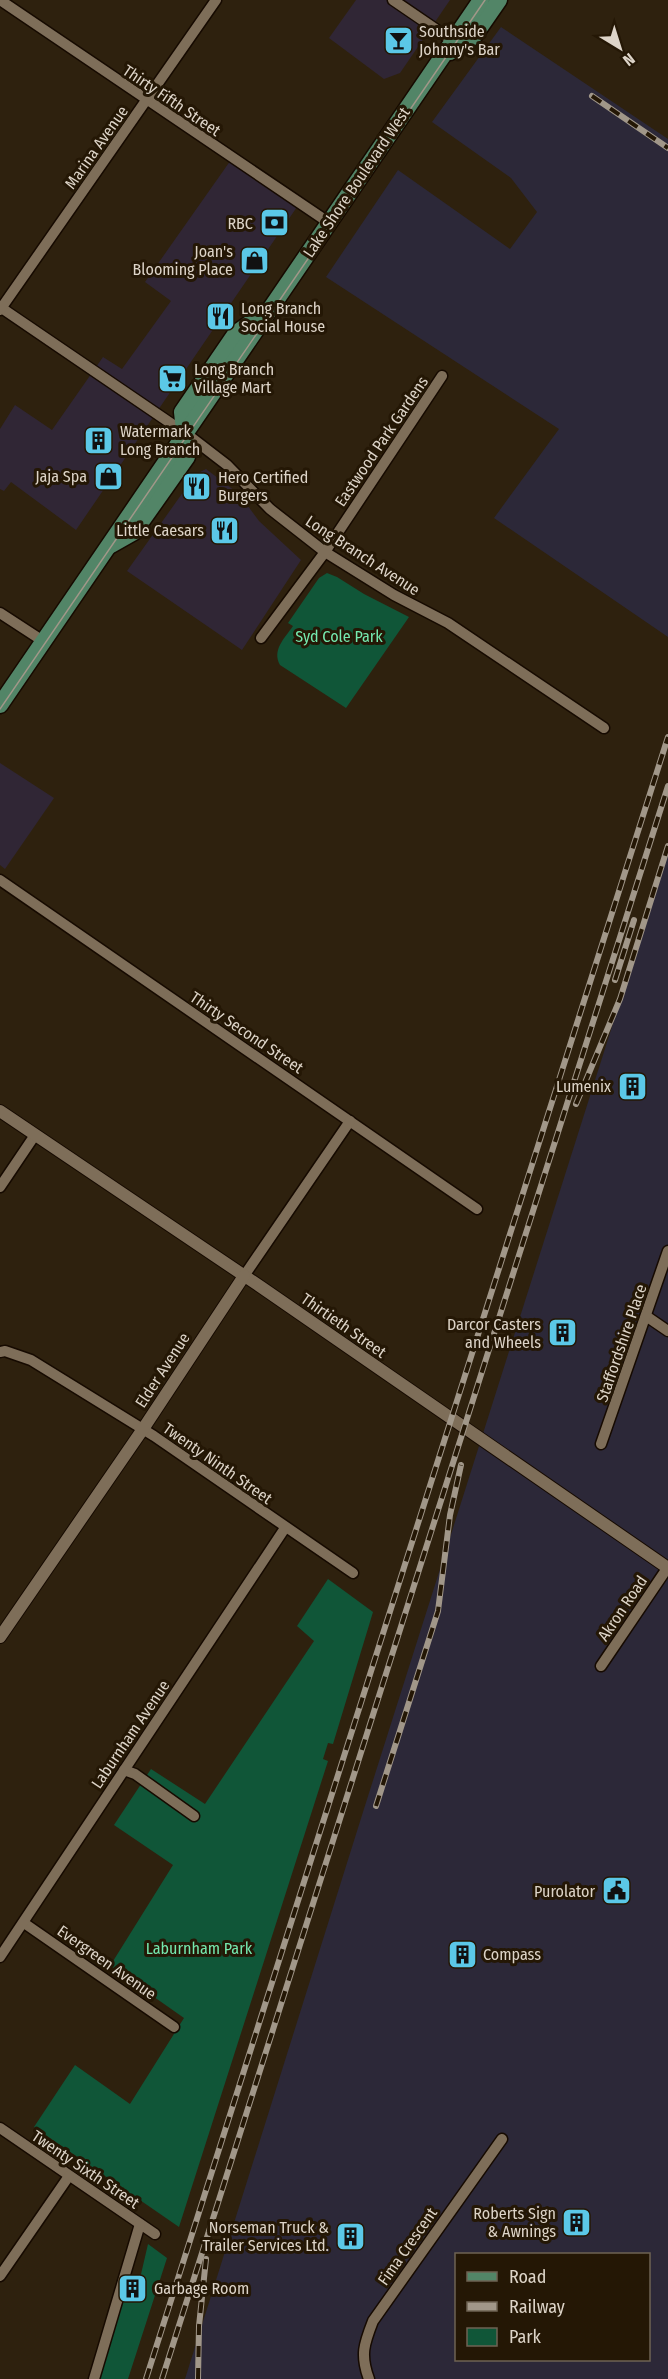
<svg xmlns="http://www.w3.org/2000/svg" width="668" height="2379" font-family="'Fira Sans Condensed',sans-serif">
  <rect width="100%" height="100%" fill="#2e210e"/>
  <g fill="#302635">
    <polygon points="356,0 450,0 400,73 384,79 329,38"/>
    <polygon points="233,157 299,204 76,530 11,482 4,491 0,489 0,429 15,405 52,430 103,357 122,369 171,301 145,282"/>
    <polygon points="206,469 239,494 259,521 301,560 242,650 127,571 196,474"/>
    <polygon points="0,763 54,798 5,869 0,865"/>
  </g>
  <g fill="#2c2838" fill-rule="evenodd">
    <polygon points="501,27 668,139 668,637 494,518 559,429 326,277 398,170 510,249 537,212 511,178 432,122"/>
    <path d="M668,850V2379H185L363,1812ZM456,2254H648V2360H456Z"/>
  </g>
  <g fill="#105638">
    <path d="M327,573L337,577L364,594L409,617L346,708L280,665C272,650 284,639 293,626L288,623L319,578Z"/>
    <polygon points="328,1579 373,1612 333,1744 328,1743 323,1759 328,1761 179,2227 34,2127 75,2065 130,2104 184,2018 110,1966 173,1865 114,1825 151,1769 205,1804 314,1641 297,1626"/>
    <polygon points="148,2244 167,2258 128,2379 98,2379 125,2294 135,2300"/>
  </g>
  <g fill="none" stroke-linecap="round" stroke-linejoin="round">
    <defs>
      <g id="minor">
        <polyline points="0,0 328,222"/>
        <polyline points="393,0 453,41"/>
        <polyline points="0,307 188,435 227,465 270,509 325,552 394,595 448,623 604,728"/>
        <polyline points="0,310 216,0"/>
        <polyline points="0,613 43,641"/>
        <polyline points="261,638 325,552 442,376"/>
        <polyline points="0,880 477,1209"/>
        <polyline points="0,1187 35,1135"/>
        <polyline points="244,1276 350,1121"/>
        <polyline points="646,1316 668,1331"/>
        <polyline points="0,1352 5,1351 31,1360 154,1436 353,1573"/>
        <polyline points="601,1444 668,1251"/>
        <polyline points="601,1666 668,1567"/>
        <polyline points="124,1770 135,1774 194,1816"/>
        <polyline points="24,1923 174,2027"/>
        <polyline points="0,1957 285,1528"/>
        <polyline points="0,2128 155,2234"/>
        <polyline points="0,2276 69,2176"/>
        <polyline points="94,2379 140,2224"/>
        <path d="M369,2379C360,2355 364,2344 373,2321L502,2139"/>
      </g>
      <g id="tertiary">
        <polyline points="0,1111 261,1287 668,1568"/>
        <polyline points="0,1637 143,1429 244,1276"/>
      </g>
      <g id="primary">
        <polyline points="450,52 474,36 499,0"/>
        <polyline points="111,545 134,532 187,457 182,412 236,333 259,317"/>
        <polyline points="0,705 481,0"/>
      </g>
    </defs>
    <use href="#minor" stroke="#160a00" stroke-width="13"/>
    <use href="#tertiary" stroke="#160a00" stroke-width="14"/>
    <use href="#primary" stroke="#160a00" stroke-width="19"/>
    <use href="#minor" stroke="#7e6e59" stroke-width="10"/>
    <use href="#tertiary" stroke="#7e6e59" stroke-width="12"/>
    <use href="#primary" stroke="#528567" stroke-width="16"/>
    <polyline stroke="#a19789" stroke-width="1.5" points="0,709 485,0"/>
    <defs>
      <g id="rail">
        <polyline points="592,96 668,148"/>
        <polyline points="615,980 634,920"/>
        <polyline points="576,1104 620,999 668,846"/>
        <polyline points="376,1806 438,1611 450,1515 461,1465"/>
        <polyline points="146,2379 668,737"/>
        <polyline points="162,2379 668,786"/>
        <polyline points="198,2379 199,2326 206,2259"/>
      </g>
    </defs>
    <use href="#rail" stroke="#a19789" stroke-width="6"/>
    <use href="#rail" stroke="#241705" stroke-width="4" stroke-dasharray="11" stroke-linecap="butt"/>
  </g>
  <defs>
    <symbol id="bar-square" viewBox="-11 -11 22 22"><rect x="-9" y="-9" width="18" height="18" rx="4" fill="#5bc8e7" stroke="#241705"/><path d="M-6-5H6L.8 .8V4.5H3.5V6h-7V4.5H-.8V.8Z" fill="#111"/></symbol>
    <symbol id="bank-square" viewBox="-11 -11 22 22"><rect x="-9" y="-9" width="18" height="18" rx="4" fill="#5bc8e7" stroke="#241705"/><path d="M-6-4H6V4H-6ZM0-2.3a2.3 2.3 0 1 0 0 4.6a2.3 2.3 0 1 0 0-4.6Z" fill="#111"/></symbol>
    <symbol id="shop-square" viewBox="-11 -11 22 22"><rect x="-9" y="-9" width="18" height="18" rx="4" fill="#5bc8e7" stroke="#241705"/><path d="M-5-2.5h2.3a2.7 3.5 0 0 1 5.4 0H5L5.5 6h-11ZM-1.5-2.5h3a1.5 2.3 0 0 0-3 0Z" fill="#111"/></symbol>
    <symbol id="restaurant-square" viewBox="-11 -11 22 22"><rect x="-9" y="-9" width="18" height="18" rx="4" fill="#5bc8e7" stroke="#241705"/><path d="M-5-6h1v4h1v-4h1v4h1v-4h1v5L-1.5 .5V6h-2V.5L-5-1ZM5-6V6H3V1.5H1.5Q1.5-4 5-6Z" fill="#111"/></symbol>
    <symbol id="supermarket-square" viewBox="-11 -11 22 22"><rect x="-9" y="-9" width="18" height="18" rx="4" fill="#5bc8e7" stroke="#241705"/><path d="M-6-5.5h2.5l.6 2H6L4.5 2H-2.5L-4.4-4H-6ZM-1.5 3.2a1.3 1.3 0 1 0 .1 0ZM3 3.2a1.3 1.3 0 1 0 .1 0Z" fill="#111"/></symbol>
    <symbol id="building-square" viewBox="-11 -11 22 22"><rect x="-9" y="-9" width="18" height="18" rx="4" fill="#5bc8e7" stroke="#241705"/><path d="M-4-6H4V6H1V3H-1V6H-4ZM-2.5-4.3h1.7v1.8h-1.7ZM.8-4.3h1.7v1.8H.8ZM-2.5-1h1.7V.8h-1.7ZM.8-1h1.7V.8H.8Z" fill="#111"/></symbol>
    <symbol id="civic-square" viewBox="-11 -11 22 22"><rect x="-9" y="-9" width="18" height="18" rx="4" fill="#5bc8e7" stroke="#241705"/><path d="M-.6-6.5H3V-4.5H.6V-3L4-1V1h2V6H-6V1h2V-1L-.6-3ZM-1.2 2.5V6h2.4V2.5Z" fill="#111"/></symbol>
  </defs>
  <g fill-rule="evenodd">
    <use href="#bar-square" x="382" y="24" width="33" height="33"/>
    <use href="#bank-square" x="258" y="206" width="33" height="33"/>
    <use href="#shop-square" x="238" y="244" width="33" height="33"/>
    <use href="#restaurant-square" x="204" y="300" width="33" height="33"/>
    <use href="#supermarket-square" x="156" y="362" width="33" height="33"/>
    <use href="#building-square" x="82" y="424" width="33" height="33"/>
    <use href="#shop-square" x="92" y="460" width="33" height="33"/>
    <use href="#restaurant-square" x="180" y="470" width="33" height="33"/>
    <use href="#restaurant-square" x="208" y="514" width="33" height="33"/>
    <use href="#building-square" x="616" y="1070" width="33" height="33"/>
    <use href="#building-square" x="546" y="1316" width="33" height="33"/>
    <use href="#civic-square" x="600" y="1874" width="33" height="33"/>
    <use href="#building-square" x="446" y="1938" width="33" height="33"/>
    <use href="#building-square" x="560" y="2206" width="33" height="33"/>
    <use href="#building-square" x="334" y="2220" width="33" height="33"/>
    <use href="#building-square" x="116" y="2272" width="33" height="33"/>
  </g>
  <g text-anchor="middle" stroke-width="6" stroke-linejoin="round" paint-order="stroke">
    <g font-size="16" fill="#ddd4c8" stroke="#241705" text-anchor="end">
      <text x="419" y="37" text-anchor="start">Southside<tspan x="419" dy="18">Johnny's Bar</tspan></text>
      <text x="253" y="229">RBC</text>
      <text x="233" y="257">Joan's<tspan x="233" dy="18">Blooming Place</tspan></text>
      <text x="241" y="314" text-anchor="start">Long Branch<tspan x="241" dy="18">Social House</tspan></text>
      <text x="194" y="375" text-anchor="start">Long Branch<tspan x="194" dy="18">Village Mart</tspan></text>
      <text x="120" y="437" text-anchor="start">Watermark<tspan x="120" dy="18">Long Branch</tspan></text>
      <text x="87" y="482">Jaja Spa</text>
      <text x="218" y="483" text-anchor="start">Hero Certified<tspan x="218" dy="18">Burgers</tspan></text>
      <text x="204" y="536">Little Caesars</text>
      <text x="611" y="1092">Lumenix</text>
      <text x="541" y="1330">Darcor Casters<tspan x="541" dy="18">and Wheels</tspan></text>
      <text x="595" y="1897">Purolator</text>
      <text x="483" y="1960" text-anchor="start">Compass</text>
      <text x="556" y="2219">Roberts Sign<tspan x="556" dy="18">&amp; Awnings</tspan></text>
      <text x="329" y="2233">Norseman Truck &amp;<tspan x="329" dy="18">Trailer Services Ltd.</tspan></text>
      <text x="154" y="2294" text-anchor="start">Garbage Room</text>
    </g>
    <g font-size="16" fill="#ddd4c8" stroke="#241705">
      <text transform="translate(172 100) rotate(34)" y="6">Thirty Fifth Street</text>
      <text transform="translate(96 147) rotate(-55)" y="6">Marina Avenue</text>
      <text transform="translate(356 182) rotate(-56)" y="6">Lake Shore Boulevard West</text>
      <text transform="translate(381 441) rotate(-56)" y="6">Eastwood Park Gardens</text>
      <text transform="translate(363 555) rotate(33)" y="6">Long Branch Avenue</text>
      <text transform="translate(247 1032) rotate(34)" y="6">Thirty Second Street</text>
      <text transform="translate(344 1325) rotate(35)" y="6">Thirtieth Street</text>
      <text transform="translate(621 1343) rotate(-71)" y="6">Staffordshire Place</text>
      <text transform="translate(162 1370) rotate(-57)" y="6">Elder Avenue</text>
      <text transform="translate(218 1463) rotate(35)" y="6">Twenty Ninth Street</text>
      <text transform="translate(622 1608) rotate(-56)" y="6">Akron Road</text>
      <text transform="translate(130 1734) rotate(-56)" y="6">Laburnham Avenue</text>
      <text transform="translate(107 1962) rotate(35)" y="6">Evergreen Avenue</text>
      <text transform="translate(86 2169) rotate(34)" y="6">Twenty Sixth Street</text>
      <text transform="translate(407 2246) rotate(-55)" y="6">Fima Crescent</text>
    </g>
    <g font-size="16" fill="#75e9af" stroke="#241705">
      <text x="339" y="642">Syd Cole Park</text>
      <text x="199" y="1954">Laburnham Park</text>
    </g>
  </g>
  <rect x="455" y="2253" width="195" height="108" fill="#241705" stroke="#6e6353" stroke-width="1.5"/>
  <rect x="467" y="2272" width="30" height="9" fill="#528567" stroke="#6e6353" stroke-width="1.5"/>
  <text x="509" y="2283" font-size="18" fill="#ddd4c8">Road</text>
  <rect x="467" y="2302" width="30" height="9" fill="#a19789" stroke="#6e6353" stroke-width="1.5"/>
  <text x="509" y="2313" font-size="18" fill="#ddd4c8">Railway</text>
  <rect x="467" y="2328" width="30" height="18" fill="#105638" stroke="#6e6353" stroke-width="1.5"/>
  <text x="509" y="2343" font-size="18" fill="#ddd4c8">Park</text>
  <g transform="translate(620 48) rotate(142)" stroke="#241705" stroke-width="4.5" paint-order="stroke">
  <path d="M0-4.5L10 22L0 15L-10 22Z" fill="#ddd4c8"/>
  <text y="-9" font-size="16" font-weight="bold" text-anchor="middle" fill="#ddd4c8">N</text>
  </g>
</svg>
